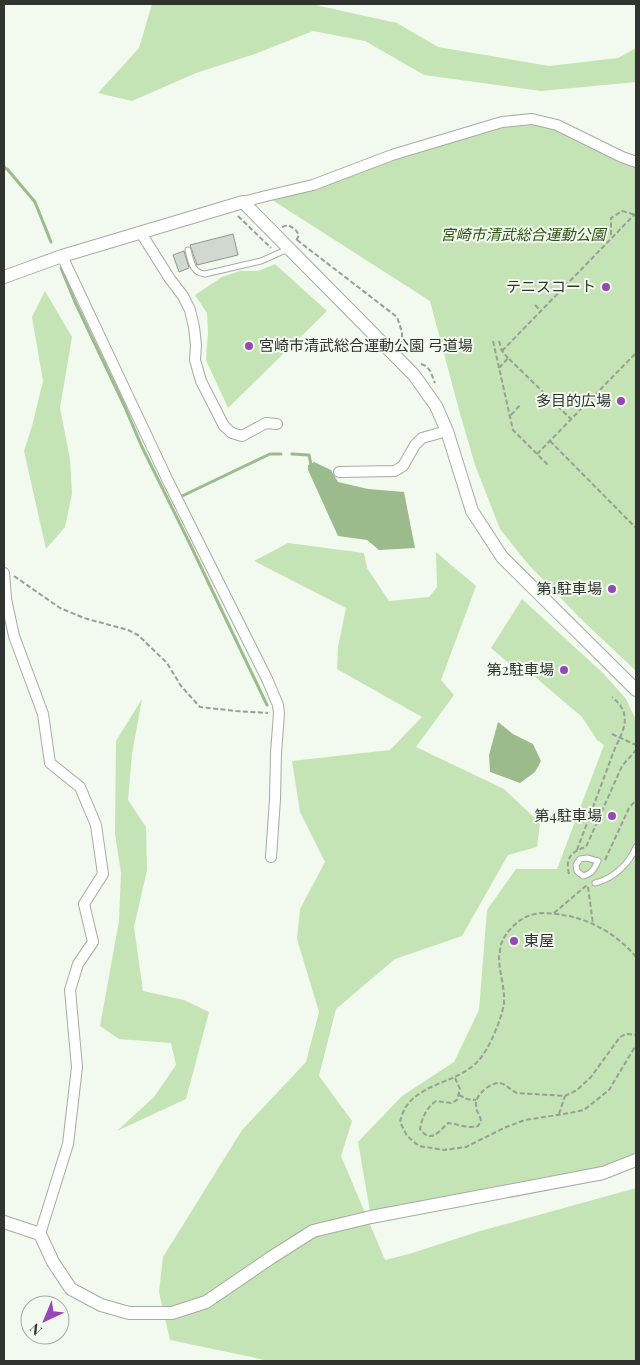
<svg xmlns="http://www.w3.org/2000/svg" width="640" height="1365" font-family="'Playfair Display','Noto Sans JP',serif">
  <rect width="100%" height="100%" fill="#f2f9ef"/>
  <g fill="#c5e4b5">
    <polygon points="152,4 313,4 320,6 397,23 438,47 549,66 618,58 636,48 636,82 541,91 424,75 365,41 313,31 255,54 196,73 132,101 98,93 139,48"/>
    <polygon points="532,119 636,162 636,671 580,618 527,563 500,529 475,465 459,410 430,301 266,196 392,155"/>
    <polygon points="275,264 327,311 228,408 206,360 208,332 207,313 195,295 222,277 240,271 258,271"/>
    <polygon points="45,291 72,337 60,408 70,459 72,494 65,527 46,549 24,451 32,426 43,381 32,317"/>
    <polygon points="288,543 364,553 367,568 389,601 429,597 437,587 436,552 476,586 441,680 454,695 416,747 504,789 540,823 537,847 508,855 462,936 395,959 336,1009 319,1076 352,1121 341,1156 385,1260 409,1254 477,1232 636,1188 636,1361 270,1361 170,1340 159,1292 163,1257 242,1130 306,1062 319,1012 297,939 300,909 325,862 300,812 292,761 390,750 422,717 337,669 338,647 346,608 254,561"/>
    <polygon points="522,599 604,674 626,699 636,720 636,1160 371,1217 358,1142 402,1096 454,1062 479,1010 487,910 516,869 557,869 604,745 597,740 582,717 521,665 511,665 491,648"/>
    <polygon points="142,699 132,754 128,800 146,827 147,870 134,927 143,991 184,1000 209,1012 186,1099 117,1131 154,1097 176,1065 171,1043 119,1039 100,1026 119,921 121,873 115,834 116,741"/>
  </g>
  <g fill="#9bbb8c">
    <polygon points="314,462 331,470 338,482 368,489 404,492 415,548 379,550 367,540 338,536 308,470 308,465"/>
    <polygon points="498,722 513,734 533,744 541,761 535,772 520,783 490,772 489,755"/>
  </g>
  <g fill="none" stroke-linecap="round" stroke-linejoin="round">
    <g stroke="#9bbb8c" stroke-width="3">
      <polyline points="4,167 8,170 35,202 51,242"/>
      <polyline points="61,268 75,302 124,405 142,447 189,542 267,705"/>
      <polyline points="292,454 309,455 311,465"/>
      <polyline points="180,497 270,454 281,454"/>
    </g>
  </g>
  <g fill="#d1d8cf" stroke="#90968d">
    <polygon points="233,234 238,255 197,265 190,245"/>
    <polygon points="184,251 189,268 179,272 173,255"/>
  </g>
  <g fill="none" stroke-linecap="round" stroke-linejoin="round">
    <defs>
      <g id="service">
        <path d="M188,250C191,261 192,273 205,274L261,261L288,249"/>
        <path d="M587,858L598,861C594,869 592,874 583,876L577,871L576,865L580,859Z"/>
        <path d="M595,883C613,879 629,864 636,847"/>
      </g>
      <g id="minor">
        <polyline points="243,202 266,196 313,185 392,155 502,122 532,119 557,125 622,157 636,162"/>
        <polyline points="141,233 170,279 183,296 190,310 194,327 196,345 195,360 201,381 224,426 232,433 242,436 266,423 277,424"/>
        <polyline points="62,256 168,481 267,679 278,705 279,713 276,753 275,799 271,857"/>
        <polyline points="339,472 395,471 403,466 415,445 422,438 447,431"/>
        <polyline points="4,573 6,599 14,636 43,714 50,763 80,787 96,825 103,874 84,904 93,942 78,964 70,990 77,1067 68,1144 40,1234"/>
      </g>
      <g id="tertiary">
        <polyline points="4,277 62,256 243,202 414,375 436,406 447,431 472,511 502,557 636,690"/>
        <polyline points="4,1222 40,1234 53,1262 71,1289 101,1305 129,1313 172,1313 206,1302 272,1257 313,1231 371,1217 603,1173 636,1160"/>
      </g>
    </defs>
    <use href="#service" stroke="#a6aba3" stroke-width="7"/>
    <use href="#minor" stroke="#a6aba3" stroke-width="12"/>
    <use href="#tertiary" stroke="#a6aba3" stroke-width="14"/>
    <g stroke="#999e97" stroke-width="2" stroke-dasharray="5 2.5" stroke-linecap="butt">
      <polyline points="428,4 483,4"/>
      <polyline points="238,216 271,248"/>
      <polyline points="282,227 288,225 295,229 299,235 296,241"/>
      <polyline points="611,235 611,218 622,211 636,215"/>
      <polyline points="297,240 397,317 402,332 402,347"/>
      <polyline points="535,305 541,311"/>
      <polyline points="493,341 513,430 548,465"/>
      <polyline points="499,341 502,351 508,358"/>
      <polyline points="502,351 635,214"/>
      <path d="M421,364C431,367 431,374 435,383"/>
      <polyline points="499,368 508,358 571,419"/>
      <polyline points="511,415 521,404"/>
      <polyline points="550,441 636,528"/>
      <polyline points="537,454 636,353"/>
      <polyline points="14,576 60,608 84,618 128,630 138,635 167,663 181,686 200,707 236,711 268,713"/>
      <polyline points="612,734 636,745"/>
      <path d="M577,850L615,748C625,728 632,713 612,697"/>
      <polyline points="605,860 629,808 636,800"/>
      <path d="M569,874C565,859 571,851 586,847L622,766L636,750"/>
      <polyline points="588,887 593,924"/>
      <polyline points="554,913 587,885"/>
      <path d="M636,957C618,935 589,918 562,915C554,913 539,912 531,915C520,918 506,931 502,942C500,946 500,953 499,957C499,972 505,987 504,1003C502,1018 489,1050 478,1061C458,1083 422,1082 405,1108C403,1112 401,1118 400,1122L407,1136L419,1146L444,1150L466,1147L506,1127L525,1120L570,1113L584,1110L609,1090L636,1045"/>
      <path d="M455,1078L460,1089L457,1100L451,1103L436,1101C426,1108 422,1118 420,1129C431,1144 438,1132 448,1123C458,1124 468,1129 478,1126L481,1121C480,1115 476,1111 476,1106C474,1096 490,1082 500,1083C506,1084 510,1090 517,1093L565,1096L577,1090L591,1077L620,1037L626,1034L636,1035"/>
      <polyline points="459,1095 467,1099 476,1100"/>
      <polyline points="559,1114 565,1096"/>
    </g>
    <use href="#service" stroke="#fff" stroke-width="5"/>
    <use href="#minor" stroke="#fff" stroke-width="10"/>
    <use href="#tertiary" stroke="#fff" stroke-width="12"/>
  </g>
  <g fill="#9746b6" stroke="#f2f9ef" stroke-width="2">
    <circle cx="606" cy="287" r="5"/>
    <circle cx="249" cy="346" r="5"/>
    <circle cx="621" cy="401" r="5"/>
    <circle cx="612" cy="589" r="5"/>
    <circle cx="564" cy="670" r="5"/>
    <circle cx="612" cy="816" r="5"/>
    <circle cx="514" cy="941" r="5"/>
  </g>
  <g text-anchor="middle" stroke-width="4" stroke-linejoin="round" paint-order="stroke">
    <g font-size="15" font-style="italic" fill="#2a510e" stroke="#f2f9ef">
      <text x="523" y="240">宮崎市清武総合運動公園</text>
    </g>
    <g font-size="15" fill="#313330" stroke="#f2f9ef" text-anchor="end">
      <text x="596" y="292">テニスコート</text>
      <text x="259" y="351" text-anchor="start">宮崎市清武総合運動公園 弓道場</text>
      <text x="611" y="406">多目的広場</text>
      <text x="602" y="594">第1駐車場</text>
      <text x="554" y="675">第2駐車場</text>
      <text x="602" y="821">第4駐車場</text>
      <text x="524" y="946" text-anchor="start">東屋</text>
    </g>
  </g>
  <rect width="640" height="1365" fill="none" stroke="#313330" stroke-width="10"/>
  <g transform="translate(45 1320) rotate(224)"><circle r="24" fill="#f2f9ef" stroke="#a5aaa3"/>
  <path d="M0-4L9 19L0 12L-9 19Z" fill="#9746b6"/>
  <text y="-8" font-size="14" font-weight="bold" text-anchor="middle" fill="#313330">N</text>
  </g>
</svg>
